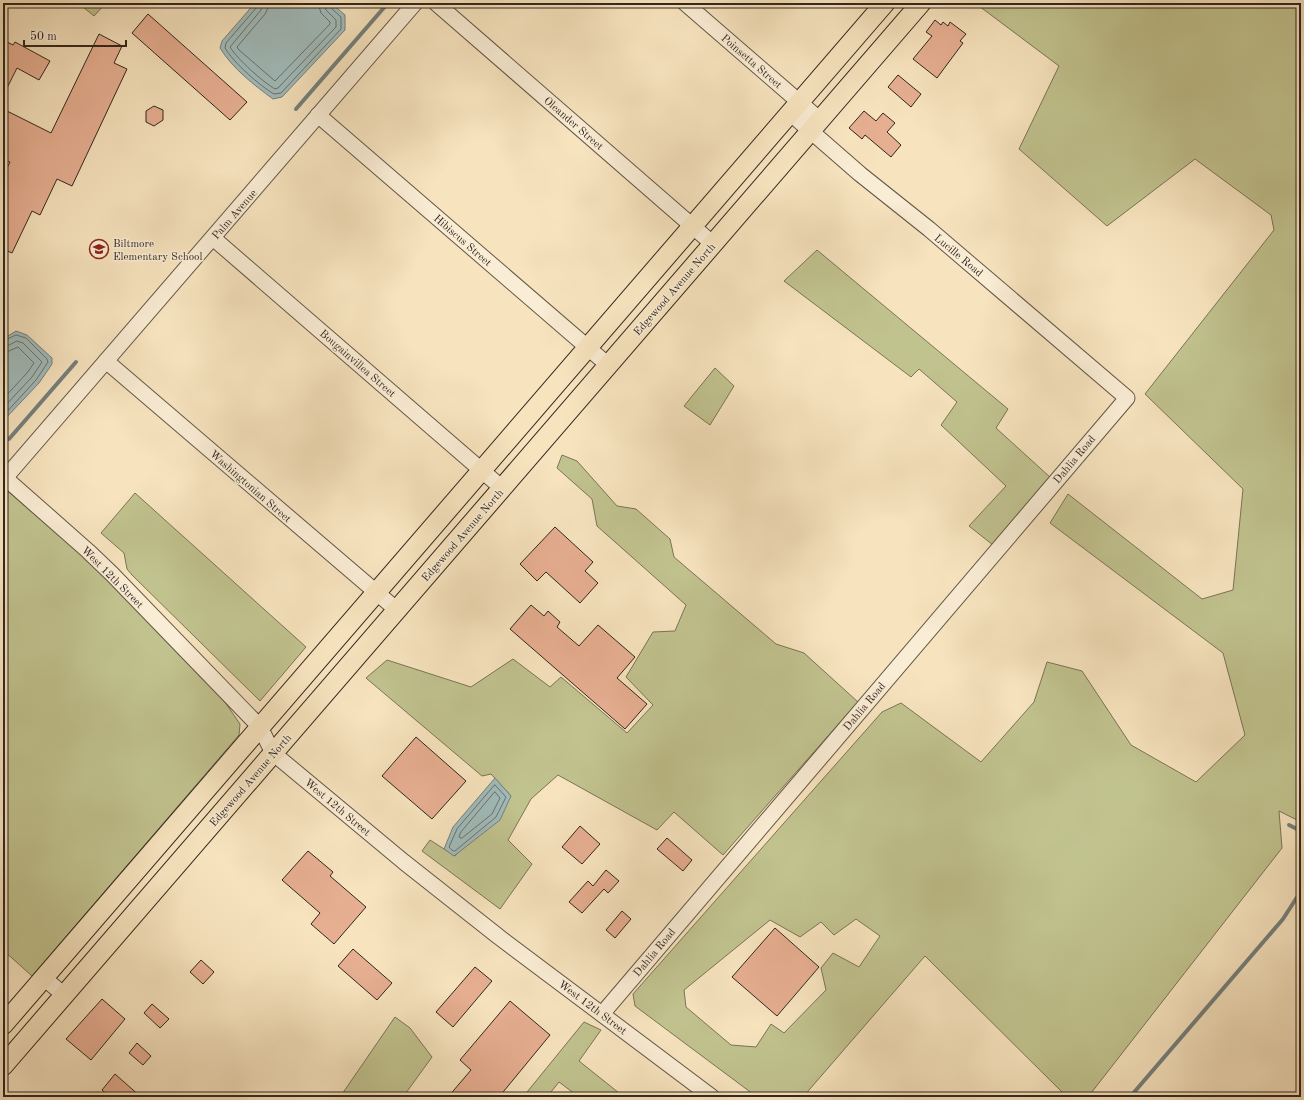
<svg xmlns="http://www.w3.org/2000/svg" width="1304" height="1100" font-family="'Old Standard TT',serif">
  <rect width="100%" height="100%" fill="#f7e4bf"/>
  <filter id="stains"><feTurbulence type="fractalNoise" baseFrequency=".005" numOctaves="4"/><feColorMatrix values="0 0 0 0 .2 0 0 0 0 .09 0 0 0 0 .02 0 0 0 .5 -.17"/></filter>
  <radialGradient id="worn" r=".72"><stop offset=".6" stop-color="#630" stop-opacity="0"/><stop offset="1" stop-color="#630" stop-opacity=".3"/></radialGradient>
  <g fill="#c1c38f" stroke="#7a7456" fill-rule="evenodd">
    <polygon points="78,3 106,3 94,16"/>
    <path d="M975,3H1301V822L1279,811L1282,848L1088,1097L1065,1095L925,956L803,1097H757L635,1006L633,994L882,712L901,703L981,762L1034,702L1047,662L1082,671L1131,745L1196,782L1245,735L1223,653L1050,523L1068,494L1202,599L1233,590L1243,489L1145,394L1274,230L1271,215L1195,159L1107,226L1019,149L1059,66ZM856,919L880,936L859,967L833,953L821,968L826,990L784,1033L771,1024L756,1047L731,1045L686,1007L684,990L770,920L800,937L821,922L834,935Z"/>
    <polygon points="817,250 1008,409 996,428 1051,478 993,545 969,526 1006,486 941,425 957,402 919,369 911,377 784,281"/>
    <polygon points="715,368 734,386 710,425 684,406"/>
    <polygon points="562,455 577,461 617,506 636,509 670,539 674,557 776,644 804,653 858,702 723,855 674,812 657,830 558,775 531,799 508,840 532,864 500,909 422,851 430,840 455,856 511,796 491,774 482,776 366,678 387,660 471,687 513,659 550,687 561,677 627,733 653,705 626,677 653,632 675,631 686,605 597,526 592,499 557,468"/>
    <polygon points="3,487 85,558 137,608 218,692 240,724 239,735 32,976 3,950"/>
    <polygon points="135,493 306,647 260,701 132,575 127,569 124,553 101,533"/>
    <polygon points="395,1017 410,1028 432,1057 403,1097 340,1097"/>
    <polygon points="584,1022 601,1030 579,1061 619,1093 616,1097 579,1097 559,1082 547,1097 523,1097"/>
  </g>
  <g fill="#a1bcbc" stroke="#75807d">
    <path d="M255,3H331L345,15V30L282,97L273,99C254,85 233,69 220,48L222,41Z"/>
    <polygon points="16,331 27,335 52,358 52,364 39,383 3,421 3,339"/>
    <polygon points="495,778 511,796 500,820 454,856 444,849 453,827"/>
  </g>
  <g fill="none" stroke-linecap="round" stroke-linejoin="round">
    <g stroke="#6a716d" stroke-width="1">
      <path d="M258,3L257,7L226,43L225,48C233,62 260,86 274,94L281,93L341,29V17L330,7L329,3"/>
      <path d="M263,3L261,10L230,47C237,59 263,82 275,89L278,88L336,27V20L326,10L324,3"/>
      <polyline points="269,3 268,8 265,14 237,47 239,50 275,81 330,24 330,22 321,13 318,3"/>
      <polyline points="3,341 16,335 26,338 47,359 48,362 36,380 3,416"/>
      <polyline points="3,346 7,346 17,341 23,343 42,362 32,377 3,408"/>
      <polyline points="3,352 9,351 18,347 34,363 27,373 3,399"/>
      <polygon points="495,785 506,797 496,817 455,851 453,851 449,847 457,829"/>
      <polygon points="495,792 500,798 492,814 462,838 460,838 459,836 461,832"/>
    </g>
    <g stroke="#75807d" stroke-width="4">
      <polyline points="296,109 388,3"/>
      <polyline points="9,439 76,362"/>
      <polyline points="1289,825 1301,831"/>
      <polyline points="1130,1097 1283,919 1301,891"/>
    </g>
  </g>
  <g fill="#e7af92" stroke="#32261e">
    <polygon points="148,14 247,102 230,120 132,33"/>
    <polygon points="935,20 941,25 943,22 948,26 950,22 966,34 960,41 963,43 937,78 913,59 932,36 926,32"/>
    <polygon points="99,34 122,46 114,63 127,69 72,186 57,179 40,215 32,211 12,253 3,249 3,182 7,174 5,172 10,162 3,159 3,109 51,133"/>
    <polygon points="3,40 13,45 15,42 50,61 39,80 17,68 3,96"/>
    <polygon points="898,75 921,94 911,107 888,87"/>
    <polygon points="154,106 163,110 163,120 154,126 146,122 146,111"/>
    <polygon points="864,111 876,121 883,113 895,123 887,132 901,145 891,157 865,135 862,139 849,128"/>
    <polygon points="555,527 593,562 585,571 598,583 580,603 546,572 537,581 520,564"/>
    <polygon points="531,605 544,616 548,611 560,622 557,627 579,646 598,625 635,657 617,678 647,704 625,729 510,629"/>
    <polygon points="416,737 466,781 432,819 382,776"/>
    <polygon points="580,826 600,844 582,864 562,847"/>
    <polygon points="667,838 692,860 683,871 657,849"/>
    <polygon points="308,851 333,872 330,876 366,907 334,944 311,924 320,913 282,880"/>
    <polygon points="606,870 619,881 608,893 604,889 582,913 569,902 588,881 593,886"/>
    <polygon points="622,911 631,919 615,938 606,930"/>
    <polygon points="775,928 819,967 777,1016 732,977"/>
    <polygon points="353,949 392,983 377,1000 338,966"/>
    <polygon points="201,960 214,972 203,984 190,972"/>
    <polygon points="475,967 492,981 453,1027 436,1012"/>
    <polygon points="102,999 125,1019 91,1060 66,1039"/>
    <polygon points="510,1001 550,1035 499,1097 448,1097 471,1070 460,1060"/>
    <polygon points="152,1004 169,1019 160,1028 144,1013"/>
    <polygon points="137,1043 151,1056 143,1065 129,1053"/>
    <polygon points="115,1074 141,1097 110,1097 102,1090"/>
  </g>
  <g fill="none" stroke-linecap="round" stroke-linejoin="round">
    <defs>
      <g id="minor">
        <polyline points="436,3 713,244"/>
        <polyline points="685,3 820,120"/>
        <polyline points="318,115 608,365"/>
        <polyline points="213,238 502,488"/>
        <polyline points="106,361 397,610"/>
        <polyline points="3,476 88,551 112,574 260,727 273,753 404,862 499,937 712,1097"/>
        <polyline points="5,478 415,3"/>
        <polyline points="44,978 64,995"/>
        <polyline points="602,1014 1127,398 929,229 860,174 790,113"/>
      </g>
      <g id="major">
        <polyline points="3,1025 885,3"/>
        <polyline points="3,1066 921,3"/>
      </g>
    </defs>
    <use href="#minor" stroke="#635646" stroke-width="17"/>
    <use href="#major" stroke="#32261e" stroke-width="21"/>
    <use href="#minor" stroke="#faedd5" stroke-width="15"/>
    <use href="#major" stroke="#f7e4bf" stroke-width="19"/>
  </g>
  <defs>
    <symbol id="school-ring" viewBox="-11 -11 22 22"><circle r="9.5" fill="#faedd5" stroke="#8f2418" stroke-width="1.5"/><path d="M0-5L7-2L0 1L-7-2ZM-4 1L0 2.5L4 1V4Q0 6-4 4Z" fill="#8f2418"/></symbol>
  </defs>
  <g fill-rule="evenodd">
    <use href="#school-ring" x="88" y="238" width="22" height="22"/>
  </g>
  <g text-anchor="middle" stroke-width="3" stroke-linejoin="round" paint-order="stroke">
    <g font-size="11" fill="#32261e" stroke="#faedd5">
      <text transform="translate(752 61) rotate(41)" y="4">Poinsetta Street</text>
      <text transform="translate(574 123) rotate(41)" y="4">Oleander Street</text>
      <text transform="translate(234 214) rotate(-49)" y="4">Palm Avenue</text>
      <text transform="translate(463 240) rotate(41)" y="4">Hibiscus Street</text>
      <text transform="translate(959 255) rotate(40)" y="4">Lucille Road</text>
      <text transform="translate(674 289) rotate(-49)" y="4">Edgewood Avenue North</text>
      <text transform="translate(358 363) rotate(41)" y="4">Bougainvillea Street</text>
      <text transform="translate(1074 459) rotate(-50)" y="4">Dahlia Road</text>
      <text transform="translate(251 486) rotate(41)" y="4">Washingtonian Street</text>
      <text transform="translate(462 535) rotate(-49)" y="4">Edgewood Avenue North</text>
      <text transform="translate(113 577) rotate(45)" y="4">West 12th Street</text>
      <text transform="translate(864 706) rotate(-50)" y="4">Dahlia Road</text>
      <text transform="translate(250 780) rotate(-49)" y="4">Edgewood Avenue North</text>
      <text transform="translate(338 807) rotate(40)" y="4">West 12th Street</text>
      <text transform="translate(654 952) rotate(-50)" y="4">Dahlia Road</text>
      <text transform="translate(593 1007) rotate(37)" y="4">West 12th Street</text>
    </g>
    <g font-size="11" fill="#32261e" stroke="#faedd5" text-anchor="start">
      <text x="113" y="247">Biltmore<tspan x="113" dy="13">Elementary School</tspan></text>
    </g>
  </g>
  <rect width="1304" height="1100" fill="none" stroke="#f7e4bf" stroke-width="16"/>
  <rect x="4" y="4" width="1296" height="1092" fill="none" stroke="#32261e" stroke-width="2"/>
  <rect x="8" y="8" width="1288" height="1084" fill="none" stroke="#32261e"/>
  <path d="M24 40v6h102v-6" fill="none" stroke="#32261e" stroke-width="2"/>
  <text x="30" y="40" font-size="12" fill="#32261e" stroke="#faedd5" stroke-width="3" paint-order="stroke">50 m</text>
  <rect width="100%" height="100%" filter="url(#stains)"/>
  <rect width="100%" height="100%" fill="url(#worn)"/>
</svg>
